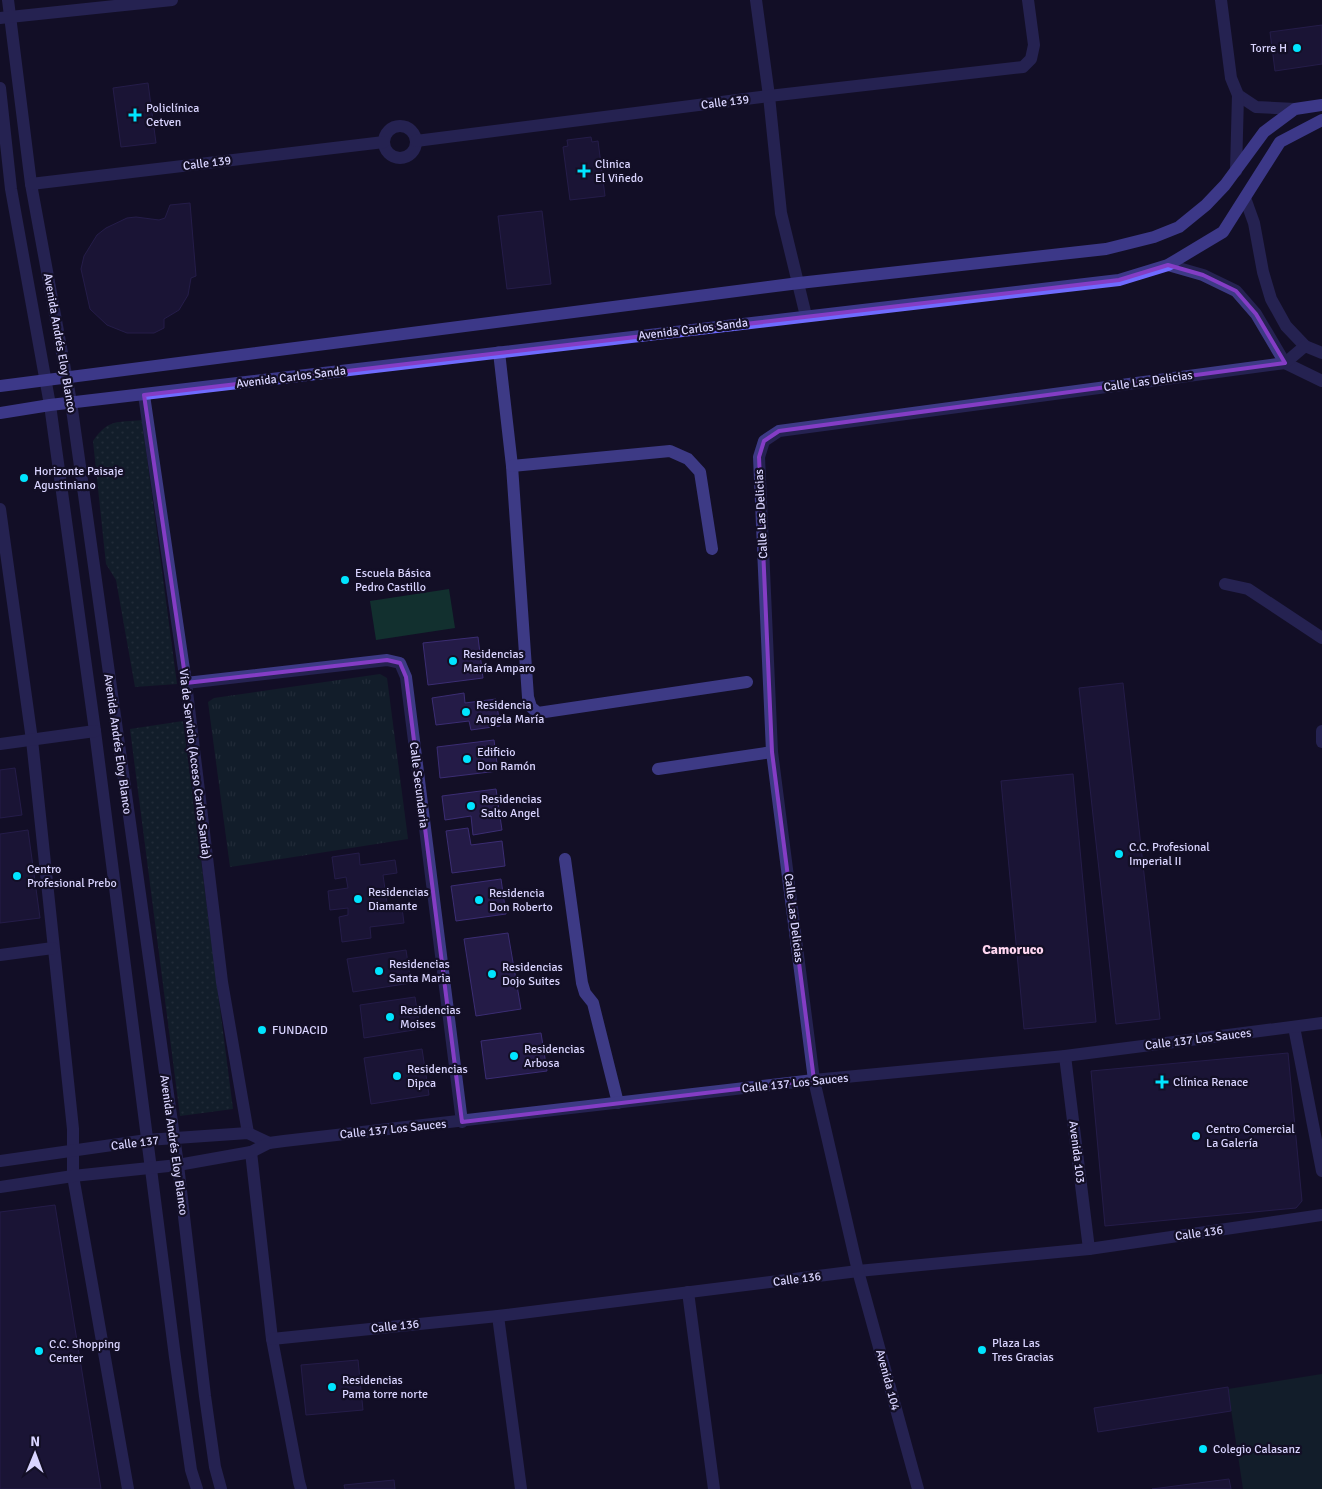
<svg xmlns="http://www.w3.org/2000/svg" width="1322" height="1489" font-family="Signika,sans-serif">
  <defs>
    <pattern id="grass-tufts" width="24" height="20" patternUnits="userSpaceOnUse" patternTransform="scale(1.25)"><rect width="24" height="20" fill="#12302f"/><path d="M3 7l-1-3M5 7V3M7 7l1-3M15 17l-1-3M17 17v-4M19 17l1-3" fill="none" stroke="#344d4e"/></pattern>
    <pattern id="park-dots" width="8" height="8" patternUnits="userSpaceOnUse" patternTransform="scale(1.25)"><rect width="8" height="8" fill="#12302f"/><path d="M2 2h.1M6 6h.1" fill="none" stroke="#344d4e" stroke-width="1.8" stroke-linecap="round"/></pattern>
  </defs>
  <rect width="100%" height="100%" fill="#130f26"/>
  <polygon fill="url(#grass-tufts)" points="380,674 387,678 408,839 230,867 208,702 214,698"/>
  <g fill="url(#park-dots)">
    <path d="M142,420L177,684L135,687L116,580L106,564L93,441C109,418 117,423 142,420Z"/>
    <polygon points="183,721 233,1109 180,1116 130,729"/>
  </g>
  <g fill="#12302f">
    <polygon points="449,589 455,628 376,640 370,601"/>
    <polygon points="1322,1374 1322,1489 1243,1489 1228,1389"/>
  </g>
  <g fill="#241b47" stroke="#3b2d73">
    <polygon points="1322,25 1322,64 1275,71 1270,32"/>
    <polygon points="148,83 156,143 121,147 113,88"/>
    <polygon points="591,137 592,142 598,141 605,196 570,200 563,147 568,146 567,140"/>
    <polygon points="190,203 196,276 191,278 188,295 179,310 164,319 164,328 154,333 127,333 107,325 90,309 81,269 84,256 97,235 106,228 127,218 136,217 159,220 165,218 170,205"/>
    <polygon points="542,211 551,284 507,289 498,216"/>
    <polygon points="478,637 483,678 428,685 423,643"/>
    <polygon points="1123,683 1160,1019 1116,1024 1079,688"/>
    <polygon points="464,693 465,703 496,699 500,726 471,730 469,721 436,725 432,698"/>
    <polygon points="494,740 498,771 440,778 437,747"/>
    <polygon points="15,768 22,815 0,818 0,770"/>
    <polygon points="1073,774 1096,1022 1024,1029 1001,781"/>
    <polygon points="496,789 502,830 473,835 471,816 445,820 442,796"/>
    <polygon points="468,828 471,845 502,841 505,866 452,873 446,831"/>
    <polygon points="28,830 40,918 0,923 0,834"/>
    <polygon points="359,853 360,865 395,860 397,873 383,875 388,910 402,908 404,923 370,927 371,938 342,942 339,917 348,915 348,908 330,910 328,891 348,888 346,877 335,879 332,857"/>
    <polygon points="501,879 506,914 456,921 451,886"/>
    <polygon points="508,933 521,1009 476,1016 464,939"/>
    <polygon points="406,950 411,983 353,992 347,959"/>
    <polygon points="415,997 420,1029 364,1038 360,1005"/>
    <polygon points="541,1033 547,1071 486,1079 481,1041"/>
    <polygon points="422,1049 429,1095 371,1104 364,1058"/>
    <polygon points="1288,1053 1302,1201 1296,1208 1105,1226 1091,1071"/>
    <polygon points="55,1205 101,1489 0,1489 0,1212"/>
    <polygon points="358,1360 363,1410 306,1415 301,1365"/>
    <polygon points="1228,1387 1231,1411 1098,1432 1094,1408"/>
    <polygon points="1229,1479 1231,1489 1152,1489"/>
    <polygon points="394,1480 395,1489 345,1489 344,1485"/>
  </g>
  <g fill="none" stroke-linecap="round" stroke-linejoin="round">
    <g stroke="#3d3a85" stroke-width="12">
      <polyline points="8,0 31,184 71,402 178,1165 205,1396 215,1467 221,1489"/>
      <polyline points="756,0 769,96 781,213 806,316"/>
      <polyline points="1221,0 1231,78 1238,95 1256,107 1295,109"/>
      <polyline points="0,18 172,0"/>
      <polyline points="0,88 11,189 50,405 95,731 175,1357 191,1470 197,1489"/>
      <circle cx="400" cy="142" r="16"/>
      <polyline points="416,141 769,96 1023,67 1031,59 1034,45 1028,0"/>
      <polyline points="1236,171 1238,95"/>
      <polyline points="31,184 384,142"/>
      <polyline points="1245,198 1254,223 1263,272 1271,299 1286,326 1305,346 1322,353"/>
      <polyline points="1168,265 1203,275 1236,291 1256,314 1285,363 1322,381"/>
      <polyline points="499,352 512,466 528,697 531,707 538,713 747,682"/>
      <polyline points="144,395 186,683 222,982 248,1133"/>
      <polyline points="512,466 670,451 688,459 700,472 712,549"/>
      <polyline points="0,509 32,740 73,1129 73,1176 128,1489"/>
      <polyline points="1225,584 1248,589 1322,638"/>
      <polyline points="186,683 387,660 400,663 406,677 462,1122"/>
      <polyline points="1322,731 1322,742"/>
      <polyline points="0,744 95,731"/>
      <polyline points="658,769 772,752"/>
      <polyline points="565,859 582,983 585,993 593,1003 618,1103"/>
      <polyline points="0,955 53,948"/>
      <polyline points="1294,1027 1322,1171"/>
      <polyline points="1065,1056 1089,1249"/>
      <polyline points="251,1152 272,1339 299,1482 301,1489"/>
      <polyline points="0,1161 147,1140 248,1133 269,1143"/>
      <polyline points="0,1187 73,1176 178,1165 251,1152 269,1143 284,1141 814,1080 1065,1056 1322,1023"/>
      <polyline points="688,1292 714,1489"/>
      <polyline points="498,1316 521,1489"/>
      <polyline points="272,1339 498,1316 858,1271 1089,1249 1322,1215"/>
      <polyline points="918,1489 858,1271 814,1080 772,752 759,457 764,441 779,431 1285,363 1305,346"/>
    </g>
    <g stroke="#6f6bff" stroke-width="12">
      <polyline points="0,386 799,283 1106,249 1154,237 1179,227 1206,205 1225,185 1264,132 1295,109 1322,105"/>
      <polyline points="0,413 50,405 1119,280 1168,265 1223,232 1280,142 1322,120"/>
    </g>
  </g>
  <path d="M0 0H1322V1489H0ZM1168,265L1203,275L1236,291L1256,314L1285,363L779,431L764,441L759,457L772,752L814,1080L462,1122L406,677L400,663L387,660L186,683L144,395L1119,280Z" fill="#130f26" fill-opacity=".55" fill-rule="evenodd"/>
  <path fill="none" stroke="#843dc5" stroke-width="4" stroke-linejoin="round" d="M1168,265L1203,275L1236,291L1256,314L1285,363L779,431L764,441L759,457L772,752L814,1080L462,1122L406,677L400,663L387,660L186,683L144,395L1119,280Z"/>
  <g fill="#00e5ff" stroke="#130f26" stroke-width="2">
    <circle cx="1297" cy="48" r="5"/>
    <path d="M132.5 107.5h5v5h5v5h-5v5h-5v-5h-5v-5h5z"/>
    <path d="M581.5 163.5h5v5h5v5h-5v5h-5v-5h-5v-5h5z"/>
    <circle cx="24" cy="478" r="5"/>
    <circle cx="345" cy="580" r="5"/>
    <circle cx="453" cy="661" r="5"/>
    <circle cx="466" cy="712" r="5"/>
    <circle cx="467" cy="759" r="5"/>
    <circle cx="471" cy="806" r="5"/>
    <circle cx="1119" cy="854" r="5"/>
    <circle cx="17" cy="876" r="5"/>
    <circle cx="358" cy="899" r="5"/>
    <circle cx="479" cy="900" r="5"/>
    <circle cx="379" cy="971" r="5"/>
    <circle cx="492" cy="974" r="5"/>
    <circle cx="390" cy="1017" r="5"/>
    <circle cx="262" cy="1030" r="5"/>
    <circle cx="514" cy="1056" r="5"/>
    <circle cx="397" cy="1076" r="5"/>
    <path d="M1159.5 1074.5h5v5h5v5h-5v5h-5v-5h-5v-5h5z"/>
    <circle cx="1196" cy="1136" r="5"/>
    <circle cx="982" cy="1350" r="5"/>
    <circle cx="39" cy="1351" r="5"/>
    <circle cx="332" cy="1387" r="5"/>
    <circle cx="1203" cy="1449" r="5"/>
  </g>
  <g text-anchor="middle" stroke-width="4.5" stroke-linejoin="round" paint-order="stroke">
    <g font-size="12" fill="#d9d4ff" stroke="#130f26" text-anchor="start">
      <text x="1287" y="52" text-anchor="end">Torre H</text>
      <text x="146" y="112">Policlínica<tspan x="146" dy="14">Cetven</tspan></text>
      <text x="595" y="168">Clinica<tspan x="595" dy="14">El Viñedo</tspan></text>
      <text x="34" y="475">Horizonte Paisaje<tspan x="34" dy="14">Agustiniano</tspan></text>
      <text x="355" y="577">Escuela Básica<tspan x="355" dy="14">Pedro Castillo</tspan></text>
      <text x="463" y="658">Residencias<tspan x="463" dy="14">María Amparo</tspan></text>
      <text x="476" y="709">Residencia<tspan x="476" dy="14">Angela María</tspan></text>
      <text x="477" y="756">Edificio<tspan x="477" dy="14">Don Ramón</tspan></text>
      <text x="481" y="803">Residencias<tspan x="481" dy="14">Salto Angel</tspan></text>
      <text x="1129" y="851">C.C. Profesional<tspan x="1129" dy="14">Imperial II</tspan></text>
      <text x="27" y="873">Centro<tspan x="27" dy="14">Profesional Prebo</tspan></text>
      <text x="368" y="896">Residencias<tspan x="368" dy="14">Diamante</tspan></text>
      <text x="489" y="897">Residencia<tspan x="489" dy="14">Don Roberto</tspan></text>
      <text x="389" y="968">Residencias<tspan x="389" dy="14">Santa Maria</tspan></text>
      <text x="502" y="971">Residencias<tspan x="502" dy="14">Dojo Suites</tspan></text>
      <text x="400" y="1014">Residencias<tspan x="400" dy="14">Moises</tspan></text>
      <text x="272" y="1034">FUNDACID</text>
      <text x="524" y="1053">Residencias<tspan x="524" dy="14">Arbosa</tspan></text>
      <text x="407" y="1073">Residencias<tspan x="407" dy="14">Dipca</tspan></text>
      <text x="1173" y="1086">Clínica Renace</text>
      <text x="1206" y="1133">Centro Comercial<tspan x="1206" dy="14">La Galería</tspan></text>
      <text x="992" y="1347">Plaza Las<tspan x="992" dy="14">Tres Gracias</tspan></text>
      <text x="49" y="1348">C.C. Shopping<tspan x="49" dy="14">Center</tspan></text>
      <text x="342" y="1384">Residencias<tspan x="342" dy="14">Pama torre norte</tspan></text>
      <text x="1213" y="1453">Colegio Calasanz</text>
    </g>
    <g font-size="12" fill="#d9d4ff" stroke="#130f26">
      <text transform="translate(725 102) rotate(-7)" y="4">Calle 139</text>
      <text transform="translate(207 163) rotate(-7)" y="4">Calle 139</text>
      <text transform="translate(693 329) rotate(-7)" y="4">Avenida Carlos Sanda</text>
      <text transform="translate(60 343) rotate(80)" y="4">Avenida Andrés Eloy Blanco</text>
      <text transform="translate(291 377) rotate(-7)" y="4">Avenida Carlos Sanda</text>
      <text transform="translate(1148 381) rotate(-8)" y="4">Calle Las Delicias</text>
      <text transform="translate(761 514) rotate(-93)" y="4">Calle Las Delicias</text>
      <text transform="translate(118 744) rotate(82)" y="4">Avenida Andrés Eloy Blanco</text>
      <text transform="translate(195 764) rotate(83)" y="4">Vía de Servicio (Acceso Carlos Sanda)</text>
      <text transform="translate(419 785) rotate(83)" y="4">Calle Secundaria</text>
      <text transform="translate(794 918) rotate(83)" y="4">Calle Las Delicias</text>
      <text transform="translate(1198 1039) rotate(-7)" y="4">Calle 137 Los Sauces</text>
      <text transform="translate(795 1083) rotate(-6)" y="4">Calle 137 Los Sauces</text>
      <text transform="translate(393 1129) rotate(-6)" y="4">Calle 137 Los Sauces</text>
      <text transform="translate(135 1143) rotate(-7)" y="4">Calle 137</text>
      <text transform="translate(174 1145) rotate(82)" y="4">Avenida Andrés Eloy Blanco</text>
      <text transform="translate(1077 1152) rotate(83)" y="4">Avenida 103</text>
      <text transform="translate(1199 1233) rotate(-8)" y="4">Calle 136</text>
      <text transform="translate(797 1279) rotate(-7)" y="4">Calle 136</text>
      <text transform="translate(395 1326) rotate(-6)" y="4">Calle 136</text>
      <text transform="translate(888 1380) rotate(75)" y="4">Avenida 104</text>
    </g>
    <g font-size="14" font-weight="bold" fill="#ffd6f0" stroke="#130f26">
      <text x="1013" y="954">Camoruco</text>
    </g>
  </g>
  <g transform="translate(35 1454) rotate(1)" stroke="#130f26" stroke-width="4" paint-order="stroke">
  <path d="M0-4L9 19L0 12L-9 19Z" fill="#d9d4ff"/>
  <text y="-8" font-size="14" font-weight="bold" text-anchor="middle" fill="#d9d4ff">N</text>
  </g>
</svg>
